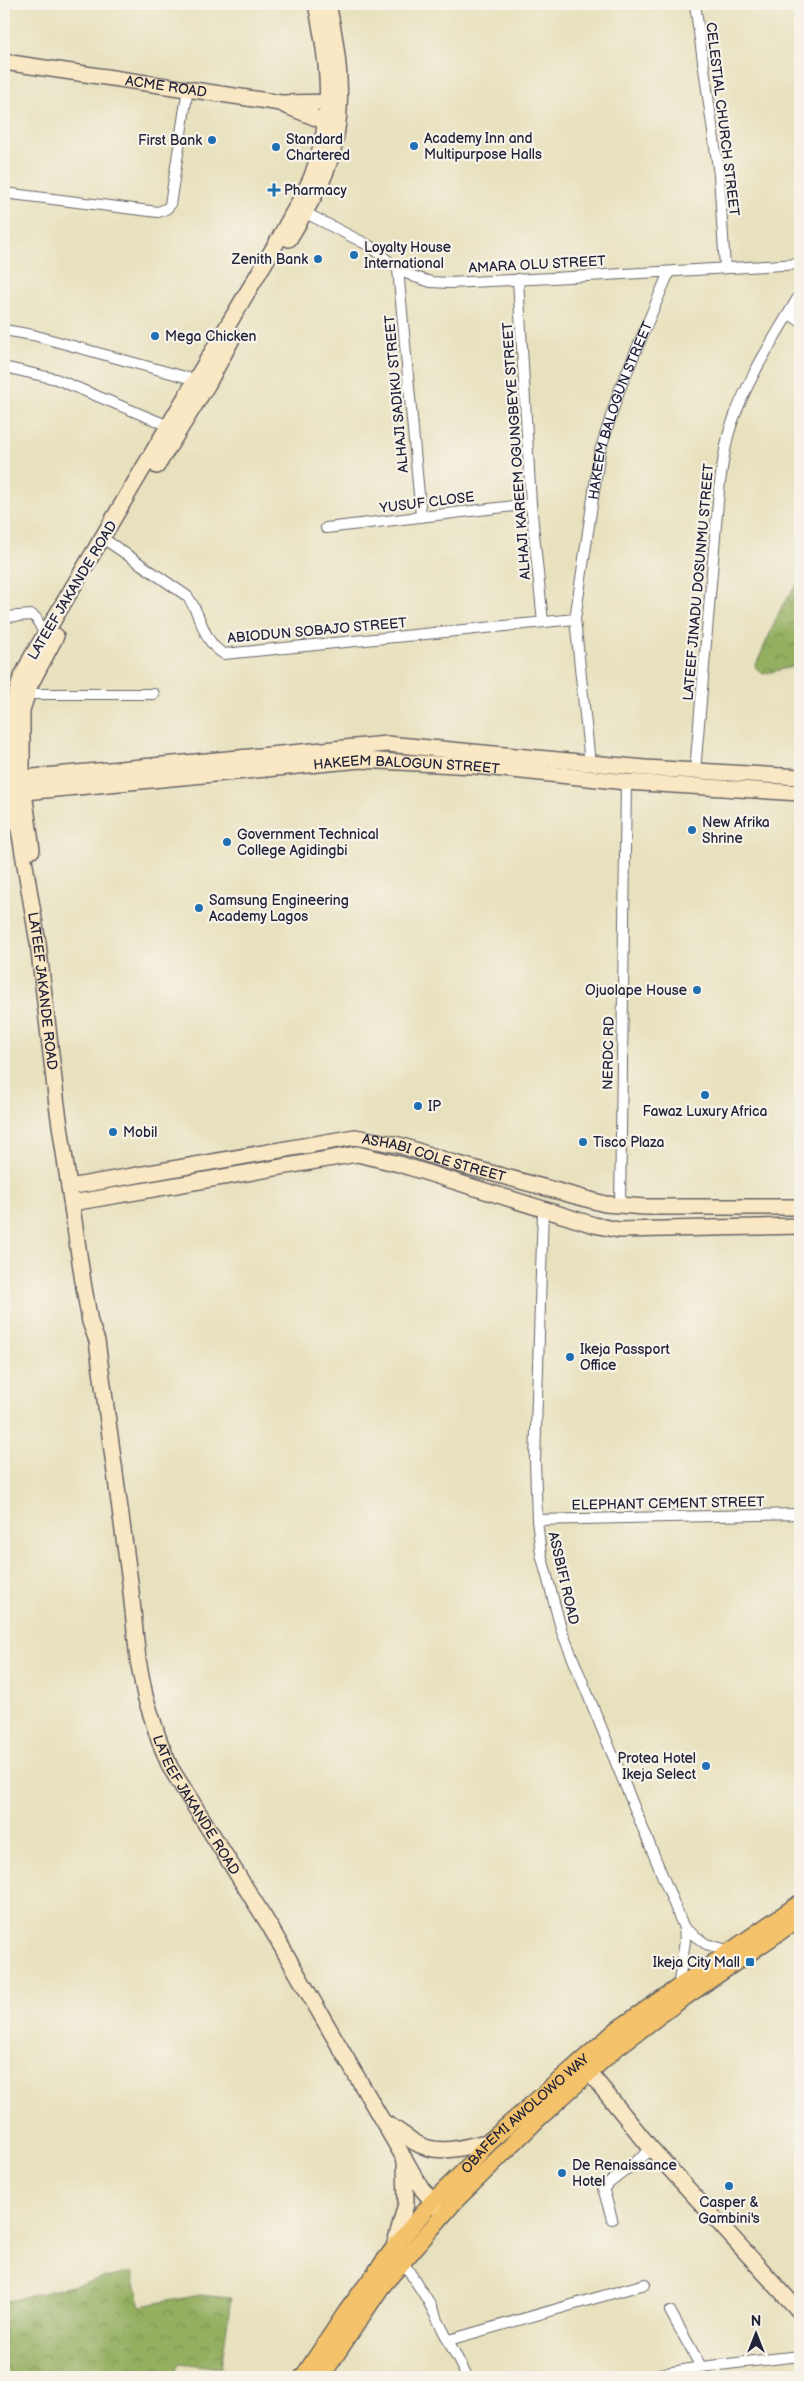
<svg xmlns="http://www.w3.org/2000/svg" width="804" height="2381" font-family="'Balsamiq Sans',sans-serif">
  <defs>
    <pattern id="forest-crowns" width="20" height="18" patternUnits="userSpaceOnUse" patternTransform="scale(1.25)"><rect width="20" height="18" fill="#94af60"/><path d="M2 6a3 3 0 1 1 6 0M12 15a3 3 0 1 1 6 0" fill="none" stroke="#788e50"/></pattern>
  </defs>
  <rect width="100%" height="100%" fill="#f7f3e8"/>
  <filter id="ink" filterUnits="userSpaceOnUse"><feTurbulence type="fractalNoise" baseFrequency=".02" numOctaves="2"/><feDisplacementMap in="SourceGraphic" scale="10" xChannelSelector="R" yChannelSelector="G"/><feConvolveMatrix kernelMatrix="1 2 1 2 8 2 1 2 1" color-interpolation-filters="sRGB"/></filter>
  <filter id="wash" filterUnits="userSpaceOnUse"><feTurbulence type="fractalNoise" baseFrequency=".0096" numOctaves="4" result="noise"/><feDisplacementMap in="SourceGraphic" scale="20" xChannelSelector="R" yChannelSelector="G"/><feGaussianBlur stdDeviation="1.12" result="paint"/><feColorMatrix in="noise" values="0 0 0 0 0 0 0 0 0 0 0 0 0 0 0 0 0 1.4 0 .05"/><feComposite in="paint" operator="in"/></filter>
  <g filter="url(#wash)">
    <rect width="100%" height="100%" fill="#e8e1be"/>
    <g fill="url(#forest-crowns)" stroke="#5b684e">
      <polygon points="800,580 800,665 763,674 755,667 782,606"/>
      <polygon points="132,2272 141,2306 200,2295 231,2298 221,2368 179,2363 173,2377 4,2377 4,2302"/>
    </g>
  </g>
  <g filter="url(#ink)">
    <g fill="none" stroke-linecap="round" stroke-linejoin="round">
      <defs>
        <g id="street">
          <polyline points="695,4 719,175 725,268"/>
          <polyline points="4,193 158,212 166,209 170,205 188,88"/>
          <polyline points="300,210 370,246 398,269 415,277 431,282 449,283 552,278 800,264"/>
          <polyline points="398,269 421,516"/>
          <polyline points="518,279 531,504 543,622"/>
          <polyline points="789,314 800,321"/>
          <polyline points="4,330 33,335 196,380"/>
          <polyline points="4,367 56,379 169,426"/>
          <polyline points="326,528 531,504"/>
          <path d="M110,543L187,596C202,614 202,642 224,654L575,619"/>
          <polyline points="4,617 32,615 36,618 45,635"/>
          <polyline points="27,694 154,694"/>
          <path id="s1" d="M590,763L575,619L600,451L619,391L669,272"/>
          <path d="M695,771L719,490C722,469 724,447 731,426C747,379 775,337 800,294"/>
          <polyline points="620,1205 626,782"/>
          <polyline points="543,1210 535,1461 537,1520 541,1554 562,1632 684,1928 685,1941 678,1988"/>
          <polyline points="537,1520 800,1514"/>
          <polyline points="684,1928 706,1944 731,1951"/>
          <polyline points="612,2219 603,2188 652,2149"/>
          <polyline points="403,2262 427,2299 467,2377"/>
          <polyline points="670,2311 701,2367"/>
          <polyline points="449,2340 645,2284"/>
          <polyline points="644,2377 701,2367 800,2356"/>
        </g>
        <g id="secondary">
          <path id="s2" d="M316,4C329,66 335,115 312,176C303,197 290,217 280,237L31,658L20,681L10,718L13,793L38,943L57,1105L83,1282L90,1322L97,1341L130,1582L138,1660L145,1696L159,1740L170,1767L269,1925L422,2189L441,2211"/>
          <path id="s3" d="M4,62L281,103L339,102"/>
          <polyline points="284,105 326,122 335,123"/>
          <path d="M289,239C300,221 311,202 321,183C348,126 341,63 328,4"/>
          <polyline points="157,466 208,384 233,337"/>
          <polyline points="12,779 387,744 645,768 800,777"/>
          <path id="s4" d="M14,793L361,760L474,766L626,782L800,793"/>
          <polyline points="32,850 22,778 22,710 30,685 56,636"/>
          <path id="s5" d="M69,1187L355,1137L399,1145L451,1162L605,1204L645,1207H800"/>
          <polyline points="72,1203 357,1154 399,1164 594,1225 619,1230 800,1226"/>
          <polyline points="589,2072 649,2146 800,2312"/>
          <path d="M385,2123C395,2128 404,2135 414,2142C439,2157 464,2147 490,2141"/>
          <polyline points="394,2247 406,2204 405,2162"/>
        </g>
        <g id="primary">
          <path id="s6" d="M303,2377L347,2311L394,2248L432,2202L463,2172L490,2141L618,2029L800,1903"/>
          <polyline points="321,2377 382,2286 455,2201 538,2119 615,2049 675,2004 800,1918"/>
        </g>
      </defs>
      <use href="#street" stroke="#676569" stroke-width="12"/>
      <use href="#secondary" stroke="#676569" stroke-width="18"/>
      <use href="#primary" stroke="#676569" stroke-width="19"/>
      <use href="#street" stroke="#fff" stroke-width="10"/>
      <use href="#secondary" stroke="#fae7c3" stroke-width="15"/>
      <use href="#primary" stroke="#f3c26a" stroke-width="16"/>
    </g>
  </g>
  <g fill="#1f6fb2" stroke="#f7f3e8" stroke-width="2">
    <circle cx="212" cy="140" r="5"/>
    <circle cx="414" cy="146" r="5"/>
    <circle cx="276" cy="147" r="5"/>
    <path d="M271.5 182.5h5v5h5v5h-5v5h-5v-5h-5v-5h5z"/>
    <circle cx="354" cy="255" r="5"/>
    <circle cx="318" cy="259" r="5"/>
    <circle cx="155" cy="336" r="5"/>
    <circle cx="692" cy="830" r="5"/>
    <circle cx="227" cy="842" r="5"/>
    <circle cx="199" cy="908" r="5"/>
    <circle cx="697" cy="990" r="5"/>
    <circle cx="705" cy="1095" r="5"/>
    <circle cx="418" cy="1106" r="5"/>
    <circle cx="113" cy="1132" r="5"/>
    <circle cx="583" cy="1142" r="5"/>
    <circle cx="570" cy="1357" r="5"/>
    <circle cx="706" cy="1766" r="5"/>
    <rect x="745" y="1957" width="10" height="10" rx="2.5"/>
    <circle cx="562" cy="2173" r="5"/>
    <circle cx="729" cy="2186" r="5"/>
  </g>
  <g text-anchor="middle" stroke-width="4.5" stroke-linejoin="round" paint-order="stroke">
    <g font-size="14" fill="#22223b" stroke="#f7f3e8">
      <text dy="5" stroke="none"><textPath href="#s3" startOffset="164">ACME ROAD</textPath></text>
      <text transform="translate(723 119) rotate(83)" y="5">CELESTIAL CHURCH STREET</text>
      <text transform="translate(537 264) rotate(-3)" y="5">AMARA OLU STREET</text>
      <text transform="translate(396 394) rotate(-95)" y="5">ALHAJI SADIKU STREET</text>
      <text dy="5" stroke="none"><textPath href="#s1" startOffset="359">HAKEEM BALOGUN STREET</textPath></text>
      <text transform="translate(516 451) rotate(-94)" y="5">ALHAJI KAREEM OGUNGBEYE STREET</text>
      <text transform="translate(427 502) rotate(-7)" y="5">YUSUF CLOSE</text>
      <text transform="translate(698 582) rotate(-85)" y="5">LATEEF JINADU DOSUNMU STREET</text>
      <text transform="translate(72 590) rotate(-59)" y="5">LATEEF JAKANDE ROAD</text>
      <text transform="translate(317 630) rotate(-5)" y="5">ABIODUN SOBAJO STREET</text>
      <text dy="5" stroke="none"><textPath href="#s4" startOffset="394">HAKEEM BALOGUN STREET</textPath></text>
      <text dy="5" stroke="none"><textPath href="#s2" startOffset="1072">LATEEF JAKANDE ROAD</textPath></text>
      <text transform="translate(608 1053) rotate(-89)" y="5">NERDC RD</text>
      <text dy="5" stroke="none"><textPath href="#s5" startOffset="372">ASHABI COLE STREET</textPath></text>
      <text transform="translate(668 1503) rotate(-1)" y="5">ELEPHANT CEMENT STREET</text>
      <text transform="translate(564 1578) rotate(77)" y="5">ASSBIFI ROAD</text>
      <text dy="5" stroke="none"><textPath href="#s2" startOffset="1906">LATEEF JAKANDE ROAD</textPath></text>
      <text dy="5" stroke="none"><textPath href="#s6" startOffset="346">OBAFEMI AWOLOWO WAY</textPath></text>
    </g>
    <g font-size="14" fill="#22223b" stroke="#f7f3e8" text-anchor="start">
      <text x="424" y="143">Academy Inn and<tspan x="424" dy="16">Multipurpose Halls</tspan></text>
      <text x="286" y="144">Standard<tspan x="286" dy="16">Chartered</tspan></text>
      <text x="202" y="145" text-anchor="end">First Bank</text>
      <text x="284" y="195">Pharmacy</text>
      <text x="364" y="252">Loyalty House<tspan x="364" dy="16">International</tspan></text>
      <text x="308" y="264" text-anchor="end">Zenith Bank</text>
      <text x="165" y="341">Mega Chicken</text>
      <text x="702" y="827">New Afrika<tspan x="702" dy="16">Shrine</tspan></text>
      <text x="237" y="839">Government Technical<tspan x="237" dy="16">College Agidingbi</tspan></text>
      <text x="209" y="905">Samsung Engineering<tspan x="209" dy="16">Academy Lagos</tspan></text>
      <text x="687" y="995" text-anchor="end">Ojuolape House</text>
      <text x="428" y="1111">IP</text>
      <text x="705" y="1116" text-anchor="middle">Fawaz Luxury Africa</text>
      <text x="123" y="1137">Mobil</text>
      <text x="593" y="1147">Tisco Plaza</text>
      <text x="580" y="1354">Ikeja Passport<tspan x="580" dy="16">Office</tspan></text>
      <text x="696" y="1763" text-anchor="end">Protea Hotel<tspan x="696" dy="16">Ikeja Select</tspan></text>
      <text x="740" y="1967" text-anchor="end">Ikeja City Mall</text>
      <text x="572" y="2170">De Renaissance<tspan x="572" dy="16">Hotel</tspan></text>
      <text x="729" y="2207" text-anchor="middle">Casper &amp;<tspan x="729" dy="16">Gambini's</tspan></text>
    </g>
  </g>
  <rect width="804" height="2381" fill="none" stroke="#f7f3e8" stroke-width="20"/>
  <g transform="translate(756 2334)" stroke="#f7f3e8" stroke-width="4" paint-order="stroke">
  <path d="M0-4L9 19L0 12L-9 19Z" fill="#22223b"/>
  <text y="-8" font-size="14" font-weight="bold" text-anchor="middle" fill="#22223b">N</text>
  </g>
</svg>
